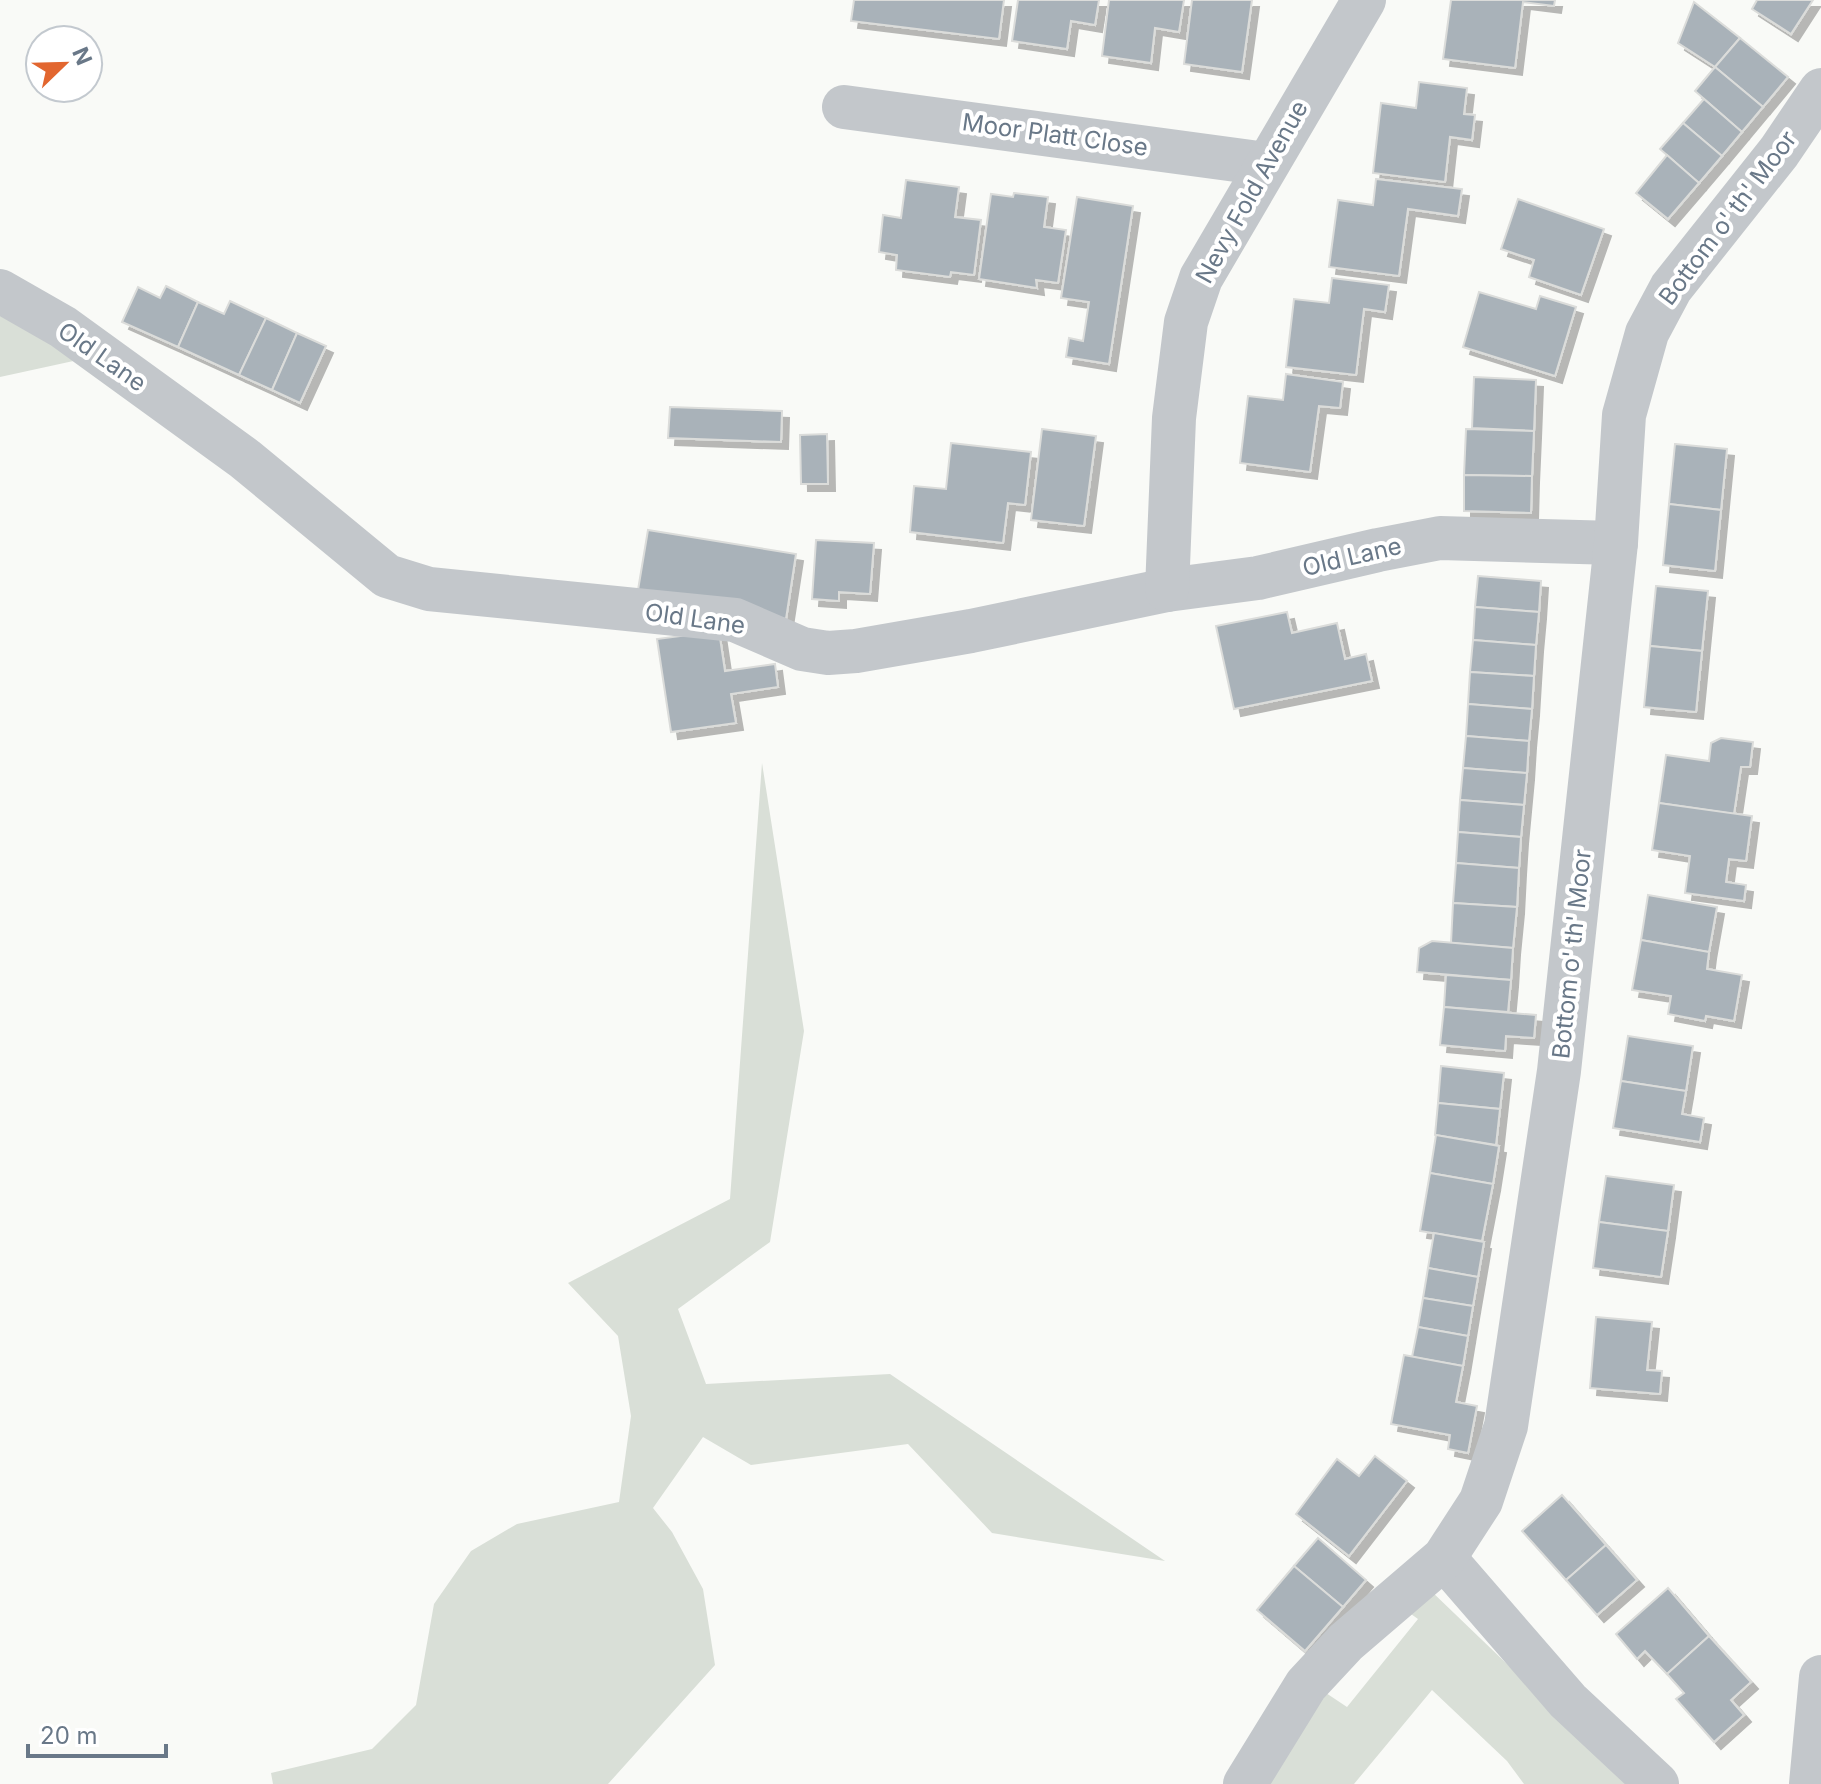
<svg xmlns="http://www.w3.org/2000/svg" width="1821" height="1784" font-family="Inter,sans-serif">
  <defs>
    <filter id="shadow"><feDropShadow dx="7" dy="7" stdDeviation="0" flood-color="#0004"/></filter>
  </defs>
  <rect width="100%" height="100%" fill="#f9faf7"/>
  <g fill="#d9dfd7">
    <polygon points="0,312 78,360 0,377"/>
    <polygon points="762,763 804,1031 770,1242 678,1309 706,1384 890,1374 1165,1561 992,1533 908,1444 751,1465 703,1437 653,1508 672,1532 703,1589 715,1665 608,1784 273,1784 271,1773 372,1749 416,1705 434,1604 471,1551 517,1524 619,1502 631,1416 618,1336 568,1283 730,1199"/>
    <polygon points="1429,1589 1632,1784 1524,1784 1507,1761 1432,1690 1354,1784 1262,1784 1320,1689 1347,1707 1418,1619 1404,1609"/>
  </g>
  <g fill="#a9b2b9" stroke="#dbdcda" stroke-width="2" filter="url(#shadow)">
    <polygon points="854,0 1004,0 999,39 851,21"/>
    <polygon points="1018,0 1099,0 1095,25 1071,21 1067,49 1012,41"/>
    <polygon points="1109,0 1184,0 1179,32 1155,28 1151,63 1102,56"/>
    <polygon points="1192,0 1252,0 1242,72 1184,64"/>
    <polygon points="1451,0 1555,0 1554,6 1523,2 1515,68 1443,59"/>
    <polygon points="1757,0 1813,0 1791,34 1752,9"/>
    <polygon points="1694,2 1740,38 1715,67 1678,43"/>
    <polygon points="1740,38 1788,77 1763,107 1715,67"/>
    <polygon points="1715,67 1763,107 1742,132 1695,91"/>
    <polygon points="1419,82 1467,88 1464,114 1475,115 1472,140 1450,137 1445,182 1373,173 1381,103 1416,108"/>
    <polygon points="1704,99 1742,132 1722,156 1683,123"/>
    <polygon points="1683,123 1722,156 1699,183 1660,149"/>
    <polygon points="1667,155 1699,183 1668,219 1636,193"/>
    <polygon points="1376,179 1462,189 1458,216 1408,209 1399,276 1329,267 1338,200 1373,205"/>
    <polygon points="906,180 959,187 955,217 981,220 974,275 951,272 950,277 896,270 897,255 879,252 883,215 901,218"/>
    <polygon points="1014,193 1048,197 1044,227 1066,230 1058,283 1036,280 1037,288 979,279 991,194 1013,197"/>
    <polygon points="1077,197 1133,206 1109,364 1066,357 1069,338 1083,341 1089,302 1061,298"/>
    <polygon points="1518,199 1604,229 1581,295 1529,277 1534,260 1501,249"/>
    <polygon points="1332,278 1389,285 1385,312 1364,309 1356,375 1286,367 1294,299 1329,303"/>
    <polygon points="166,286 198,302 178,347 122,322 138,287 160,298"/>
    <polygon points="1479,292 1536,309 1540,296 1576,307 1555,376 1463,347"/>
    <polygon points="230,301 266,318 239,375 178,347 198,302 224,314"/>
    <polygon points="266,318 297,333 272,390 239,375"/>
    <polygon points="297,333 326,346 300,403 272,390"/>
    <polygon points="1286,374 1343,382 1340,408 1319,406 1310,472 1240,463 1248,396 1283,400"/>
    <polygon points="1474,377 1536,380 1534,431 1472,428"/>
    <polygon points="670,407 782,411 781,442 668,438"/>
    <polygon points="1042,429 1096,436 1084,526 1031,520"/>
    <polygon points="1466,429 1534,431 1532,476 1464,475"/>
    <polygon points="827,434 828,484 801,484 800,435"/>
    <polygon points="951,443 1031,452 1025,505 1008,503 1003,543 910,532 914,486 946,489"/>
    <polygon points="1675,444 1727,449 1721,510 1669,504"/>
    <polygon points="1464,475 1532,476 1531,513 1464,511"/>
    <polygon points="1669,504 1721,510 1715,571 1663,565"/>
    <polygon points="648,530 796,554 786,619 637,596"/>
    <polygon points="816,540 874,543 870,594 839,592 839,601 812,599"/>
    <polygon points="1478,576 1541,581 1539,612 1475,607"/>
    <polygon points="1656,586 1708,591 1702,651 1650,646"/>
    <polygon points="1475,607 1539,612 1536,645 1473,640"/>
    <polygon points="1287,612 1292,633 1337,623 1345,659 1366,654 1372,681 1234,709 1216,626"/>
    <polygon points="719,631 725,671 775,664 778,687 731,694 736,723 671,732 657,639"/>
    <polygon points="1473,640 1536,645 1534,676 1470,672"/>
    <polygon points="1650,646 1702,651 1696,712 1644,707"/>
    <polygon points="1470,672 1534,676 1532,709 1468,704"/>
    <polygon points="1468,704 1532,709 1529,741 1466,736"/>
    <polygon points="1466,736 1529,741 1527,773 1463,768"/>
    <polygon points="1721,738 1753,742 1750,767 1741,767 1734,814 1659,803 1666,755 1709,761 1711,743"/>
    <polygon points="1463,768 1527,773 1524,805 1460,800"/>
    <polygon points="1460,800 1524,805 1521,837 1458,832"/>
    <polygon points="1659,803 1752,816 1746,861 1729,859 1726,882 1746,885 1744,901 1685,893 1690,856 1652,850"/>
    <polygon points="1458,832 1521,837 1519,868 1456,863"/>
    <polygon points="1456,863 1519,868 1517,907 1453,903"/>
    <polygon points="1648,895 1717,907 1709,952 1641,940"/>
    <polygon points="1453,903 1517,907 1513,948 1451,943"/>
    <polygon points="1641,940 1709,952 1707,969 1742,975 1734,1021 1706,1016 1705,1021 1668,1014 1671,996 1632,990"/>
    <polygon points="1432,941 1513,948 1511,980 1417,972 1419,948"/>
    <polygon points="1446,975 1511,980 1508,1012 1444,1007"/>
    <polygon points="1444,1007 1536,1015 1534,1038 1506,1036 1505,1051 1440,1045"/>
    <polygon points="1628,1036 1693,1046 1686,1091 1621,1081"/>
    <polygon points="1441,1066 1504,1073 1500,1109 1438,1103"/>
    <polygon points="1621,1081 1686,1091 1682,1114 1704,1118 1700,1142 1613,1128"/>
    <polygon points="1438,1103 1500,1109 1496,1145 1435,1135"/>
    <polygon points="1436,1135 1499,1146 1493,1184 1430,1173"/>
    <polygon points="1430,1173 1493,1184 1482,1241 1420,1231"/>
    <polygon points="1606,1176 1674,1185 1668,1231 1599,1222"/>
    <polygon points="1599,1222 1668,1231 1661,1277 1593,1268"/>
    <polygon points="1434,1233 1484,1242 1478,1277 1428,1268"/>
    <polygon points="1428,1268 1478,1277 1473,1306 1423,1298"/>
    <polygon points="1423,1298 1473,1306 1468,1336 1418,1327"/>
    <polygon points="1596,1317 1652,1322 1647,1370 1662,1371 1660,1394 1590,1388"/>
    <polygon points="1418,1327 1468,1336 1463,1366 1412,1357"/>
    <polygon points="1404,1355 1463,1366 1456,1402 1477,1406 1468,1453 1448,1449 1450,1435 1391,1424"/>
    <polygon points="1375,1456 1407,1481 1349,1556 1296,1514 1337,1459 1359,1476"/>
    <polygon points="1562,1495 1606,1545 1566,1580 1522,1531"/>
    <polygon points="1318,1538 1366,1580 1343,1607 1294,1566"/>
    <polygon points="1606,1545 1637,1580 1597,1615 1566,1580"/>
    <polygon points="1294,1566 1343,1607 1305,1651 1257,1610"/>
    <polygon points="1668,1588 1709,1636 1667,1674 1645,1651 1637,1659 1616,1634"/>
    <polygon points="1709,1636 1751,1682 1731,1700 1744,1715 1714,1742 1676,1699 1684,1693 1667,1674"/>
  </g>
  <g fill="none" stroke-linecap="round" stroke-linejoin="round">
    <g stroke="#c3c7cb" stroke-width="44">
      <polyline points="844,107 1266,164"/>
      <polyline points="0,291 63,327 245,459 387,576 429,589 735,620 802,649 828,653 856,651 971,631 1167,590 1258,578 1378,550 1440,538 1616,543"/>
      <polyline points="1167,590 1174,418 1186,322 1201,278 1364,0"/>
      <polyline points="1444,1558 1568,1701 1657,1784"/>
      <polyline points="1245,1784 1306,1685 1346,1642 1444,1558 1481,1501 1506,1426 1559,1071 1616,543 1624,415 1647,333 1671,288 1779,152 1821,90"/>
      <polyline points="1811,1784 1821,1677"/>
    </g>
  </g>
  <g text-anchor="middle" stroke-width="8" stroke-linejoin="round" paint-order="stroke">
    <g font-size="24" fill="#697888" stroke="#fff">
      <text transform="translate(1055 135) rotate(8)" y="8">Moor Platt Close</text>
      <text transform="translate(1252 192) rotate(-61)" y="8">Nevy Fold Avenue</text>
      <text transform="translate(1728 218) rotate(-53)" y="8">Bottom o' th' Moor</text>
      <text transform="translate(102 357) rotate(35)" y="8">Old Lane</text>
      <text transform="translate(1352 557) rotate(-13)" y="8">Old Lane</text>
      <text transform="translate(695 619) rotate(8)" y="8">Old Lane</text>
      <text transform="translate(1572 954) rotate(-84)" y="8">Bottom o' th' Moor</text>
    </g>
  </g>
  <g transform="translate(64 64) rotate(67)"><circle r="38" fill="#ffffff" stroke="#c3c9cf" stroke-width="2"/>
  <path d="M0-6L14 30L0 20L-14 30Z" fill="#e2662f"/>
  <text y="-12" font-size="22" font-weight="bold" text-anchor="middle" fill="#697888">N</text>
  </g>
  <path d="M28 1744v12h138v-12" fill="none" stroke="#697888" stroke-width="4"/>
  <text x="40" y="1744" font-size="24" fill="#697888" stroke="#ffffff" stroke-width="6" paint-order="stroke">20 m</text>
</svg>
